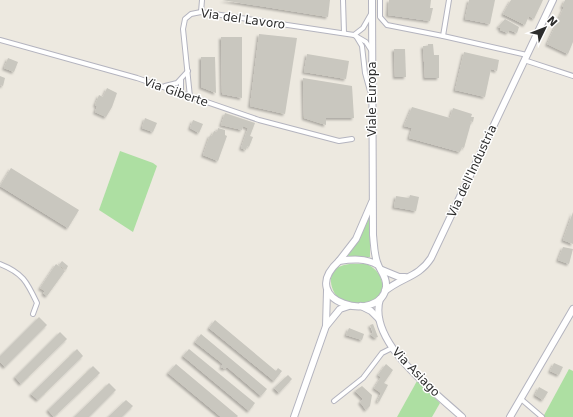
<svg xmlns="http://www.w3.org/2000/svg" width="573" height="417" font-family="'DejaVu Sans',sans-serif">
  <defs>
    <filter id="shadow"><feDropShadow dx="-2" dy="2" stdDeviation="1" flood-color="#0004"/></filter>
  </defs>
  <rect width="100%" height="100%" fill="#ede9e0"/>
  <g fill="#addfa2">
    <polygon points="120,151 153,163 157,166 133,232 99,210"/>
    <polygon points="370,206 370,257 347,257 359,239"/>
    <path d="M366,264C383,270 390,294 371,302C362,306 351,303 342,302C330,292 324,270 344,265C351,263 360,264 366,264Z"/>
    <polygon points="569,369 573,371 573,417 543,417"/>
    <polygon points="417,381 440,403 432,417 397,417"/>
  </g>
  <g fill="#c9c7bf" filter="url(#shadow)">
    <polygon points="222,0 330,0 328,17"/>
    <polygon points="389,0 431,0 430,8 433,8 430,21 388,15"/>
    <polygon points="469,0 495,0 490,24 465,19"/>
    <polygon points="511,0 543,0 534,19 529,16 525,25 503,14"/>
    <polygon points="565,0 573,0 573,42 568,54 547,44 564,7 562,7"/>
    <polygon points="505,19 519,27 517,33 509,30 508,33 500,30 501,28 498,27"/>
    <polygon points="259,34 297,38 285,114 250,106"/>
    <polygon points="221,37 242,37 242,98 222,94"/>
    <polygon points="428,44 433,44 434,55 439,55 439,78 425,78 423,46 428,46"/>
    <polygon points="394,49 405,49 406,77 395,77"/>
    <polygon points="464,52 499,60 497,71 491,69 485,97 455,90"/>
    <polygon points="307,54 349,61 346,79 304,72"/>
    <polygon points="201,57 215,57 216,93 201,87"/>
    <polygon points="8,58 18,62 14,72 4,68"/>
    <polygon points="0,76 5,78 3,86 0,85"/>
    <polygon points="303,78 352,86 354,118 326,118 326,125 304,118"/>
    <polygon points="107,88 117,93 112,107 106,117 95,112 97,106 95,105 99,95 103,97"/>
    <polygon points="412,107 450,118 453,108 472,114 471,117 474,117 473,122 470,121 471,123 464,148 462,147 460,152 409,138 412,128 404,126"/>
    <polygon points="225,113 255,123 250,136 253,137 249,147 247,146 246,150 241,148 248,128 243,126 242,130 221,125"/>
    <polygon points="145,118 157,123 153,132 142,128"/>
    <polygon points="193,120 203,124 199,133 190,128"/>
    <polygon points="218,128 225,130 225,135 227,136 218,161 203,155 210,135 212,136 214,131 217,132"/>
    <polygon points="11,168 79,210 68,228 0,186"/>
    <polygon points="410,195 419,197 416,211 394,207 396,196 409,198"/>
    <polygon points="573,212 573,244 563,240"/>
    <polygon points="563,247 573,249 569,264 558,260"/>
    <polygon points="62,261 68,266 66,270 59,265"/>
    <polygon points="56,264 65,271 47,296 43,293 45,291 40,288"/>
    <polygon points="39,317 47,325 5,367 0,362 0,356"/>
    <polygon points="215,320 276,371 278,368 282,371 274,381 209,328"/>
    <polygon points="373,324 378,337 375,338 370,334 373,333 370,325"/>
    <polygon points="349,328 364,334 362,340 346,335"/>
    <polygon points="60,332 67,339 21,384 15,377"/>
    <polygon points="201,334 267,389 261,396 227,367 225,369 221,367 223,364 195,342"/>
    <polygon points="77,349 83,356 38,400 31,394"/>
    <polygon points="189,349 255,403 249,411 183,356"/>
    <polygon points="554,363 563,367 559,375 550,371"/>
    <polygon points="176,364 238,416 237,417 221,417 168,373"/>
    <polygon points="386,364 393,370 384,383 388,385 379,402 377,401 381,393 374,388 381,377 378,375"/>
    <polygon points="93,366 100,373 54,417 48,410"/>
    <polygon points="288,375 292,379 279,393 274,388"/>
    <polygon points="109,383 116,390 89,417 74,417"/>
    <polygon points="362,386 372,395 370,406 366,410 360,402 363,399 355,391"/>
    <polygon points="539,387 548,392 543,400 535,395"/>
    <polygon points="126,400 133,406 122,417 108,417"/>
  </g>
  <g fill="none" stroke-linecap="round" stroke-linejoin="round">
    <defs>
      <g id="street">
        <polyline points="343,0 344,33"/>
        <polyline points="380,0 380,17 387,25 443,36 527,55"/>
        <polyline points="201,12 202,0"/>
        <polyline points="354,35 363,28 371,14"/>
        <polyline points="356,36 362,46 365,73 370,91"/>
        <polyline points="443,36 449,0"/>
        <polyline points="0,40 137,78 259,120 339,141 352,139"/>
        <polyline points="524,60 573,76"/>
        <polyline points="181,80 181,93"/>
        <polyline points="165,86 177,83 188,71"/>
        <polyline points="190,97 183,29 185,19 191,14 201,12 354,35 366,42 371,50"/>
        <path d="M0,264C23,273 27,282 37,303L33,314"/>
        <polyline points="521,399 542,417"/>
        <polyline points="334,401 363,378 382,353 392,348"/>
      </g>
      <g id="secondary">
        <path d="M372,0L373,235C374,244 374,253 377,262C380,272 387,276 386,287C381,325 294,302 339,261C352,259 365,258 378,265"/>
        <polyline points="339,261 356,239 372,202"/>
        <polyline points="382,270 399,277 405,277"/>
        <path d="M385,291C402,277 419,277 431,258L553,0"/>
        <path d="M380,299C367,342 434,391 462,417"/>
        <polyline points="361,306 371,311 379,319"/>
        <polyline points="327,325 340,309 349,306"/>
        <polyline points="294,417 326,326 327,291"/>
        <polyline points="510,417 573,309"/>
      </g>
    </defs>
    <use href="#street" stroke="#b4b4bf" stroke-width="6"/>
    <use href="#secondary" stroke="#b4b4bf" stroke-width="8"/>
    <use href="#street" stroke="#fff" stroke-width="4"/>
    <use href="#secondary" stroke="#fff" stroke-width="6"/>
  </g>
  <g text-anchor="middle" stroke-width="3" stroke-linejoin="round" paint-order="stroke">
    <g font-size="12" fill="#2d2d2d" stroke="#fff">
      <text transform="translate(243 19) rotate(8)" y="4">Via del Lavoro</text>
      <text transform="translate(176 92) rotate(19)" y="4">Via Giberte</text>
      <text transform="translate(372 99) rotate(-90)" y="4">Viale Europa</text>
      <text transform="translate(472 171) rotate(-65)" y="4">Via dell'Industria</text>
      <text transform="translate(416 372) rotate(46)" y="4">Via Asiago</text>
    </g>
  </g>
  <g transform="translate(545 28) rotate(47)" stroke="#ffffff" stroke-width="3" paint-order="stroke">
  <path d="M0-3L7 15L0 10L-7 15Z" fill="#2d2d2d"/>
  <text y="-6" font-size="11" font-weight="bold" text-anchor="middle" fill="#2d2d2d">N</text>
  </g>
</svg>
